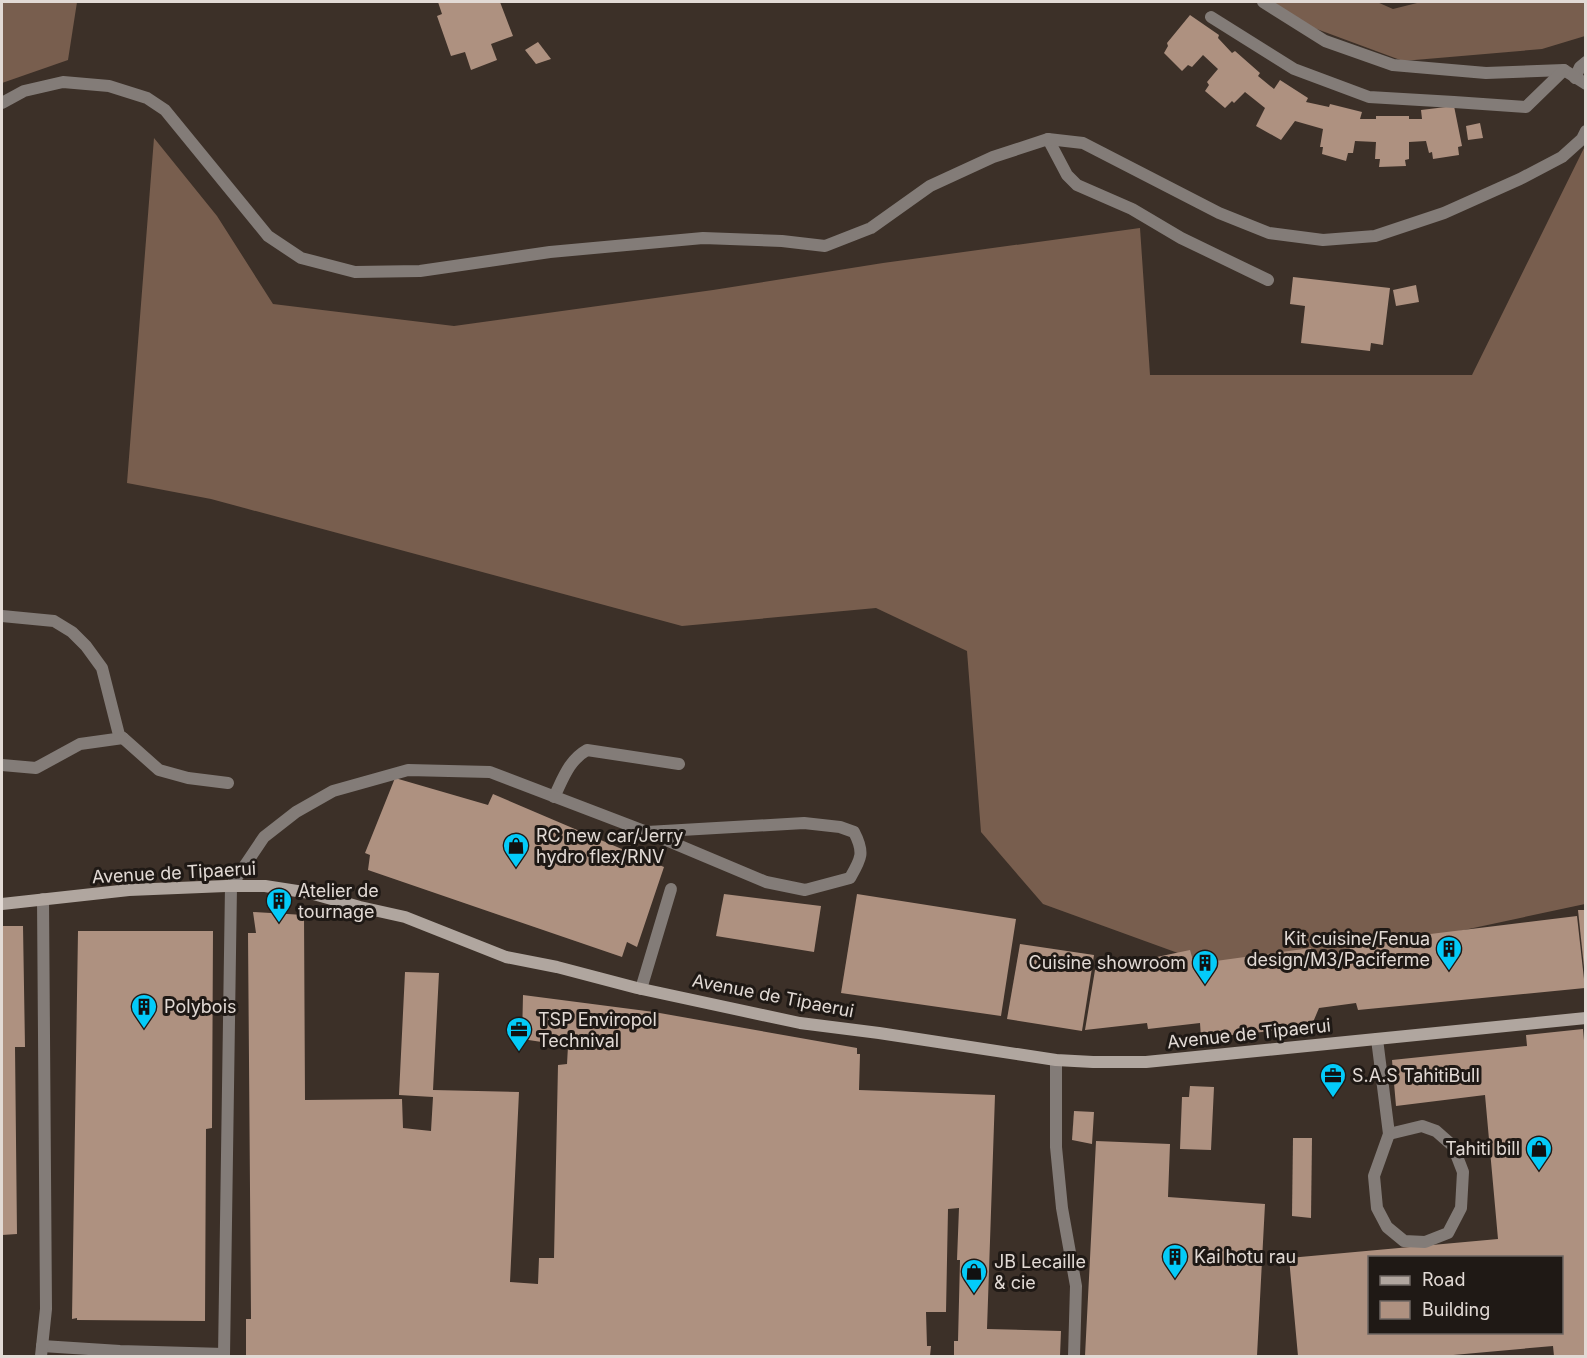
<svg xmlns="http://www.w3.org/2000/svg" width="1587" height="1358" font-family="Inter,sans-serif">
  <rect width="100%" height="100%" fill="#3c3028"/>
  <g fill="#785e4e">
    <polygon points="2,2 77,2 68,60 2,83"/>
    <polygon points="1274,2 1377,2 1393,9 1421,2 1585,2 1585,36 1542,49 1403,61 1295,21"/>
    <polygon points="154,138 217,216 273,304 454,326 713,290 883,263 1140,228 1150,375 1472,375 1585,146 1585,904 1244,977 1043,904 981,832 967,651 876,608 682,626 211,499 127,483"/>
  </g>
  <g fill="#ae9180" fill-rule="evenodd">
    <polygon points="438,2 500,2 513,36 491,44 497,60 471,70 465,52 451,56 437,16 442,14"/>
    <polygon points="1190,15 1219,35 1218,38 1232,53 1235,51 1260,73 1258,76 1274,89 1280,80 1308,98 1306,102 1329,107 1330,104 1362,112 1360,119 1376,119 1376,116 1409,116 1409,119 1422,119 1421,110 1454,106 1462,146 1458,147 1459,155 1433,159 1432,152 1429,153 1426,141 1409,142 1409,159 1405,160 1406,166 1379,167 1380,159 1375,159 1376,142 1355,141 1353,153 1348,153 1346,161 1322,154 1323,147 1320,147 1323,129 1295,121 1281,140 1256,126 1265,108 1245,92 1234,103 1232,101 1225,108 1205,91 1209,85 1207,82 1218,69 1203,55 1192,67 1188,65 1182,71 1164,53 1168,46 1167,43"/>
    <polygon points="538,42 551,59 536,64 525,50"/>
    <polygon points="1480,123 1483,138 1468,140 1466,126"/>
    <polygon points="1293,277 1390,288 1383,345 1371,343 1370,351 1301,343 1305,306 1290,304"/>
    <polygon points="1416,285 1419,302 1396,306 1393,290"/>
    <polygon points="395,778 488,805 493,794 664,867 637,947 627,942 622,957 368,870 370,855 365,853"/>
    <polygon points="724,894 821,906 814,952 716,936"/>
    <polygon points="857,894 1016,919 1001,1016 841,993"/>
    <polygon points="1578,910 1586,910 1586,967 1584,967"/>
    <polygon points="253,912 304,915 305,1100 402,1099 403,1128 431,1131 433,1097 399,1095 405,972 439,973 433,1090 519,1092 510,1282 538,1284 539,1258 554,1258 558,1065 567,1064 568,1046 522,1039 523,995 654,1012 857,1048 857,1054 860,1054 859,1090 995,1095 987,1329 1061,1331 1060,1356 954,1356 954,1341 958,1341 960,1260 957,1260 959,1208 948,1209 946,1312 926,1312 927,1346 931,1346 930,1356 246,1356 246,1319 251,1319 251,1315 248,933 256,933"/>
    <polygon points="1577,916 1585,988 1358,1010 1356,1003 1319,1008 1311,1027 1201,1038 1200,1023 1148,1029 1147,1023 1085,1030 1095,970 1190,950 1194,964 1311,948 1312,955 1350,951 1349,944"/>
    <polygon points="2,926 23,926 25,1047 15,1047 17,1234 2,1235"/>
    <polygon points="78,931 213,931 212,1128 206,1129 205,1321 77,1320 77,1318 72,1319"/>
    <polygon points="1020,944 1094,955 1082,1031 1007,1019"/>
    <path d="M1583,1029L1586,1063V1356H1554L1553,1346L1442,1356H1298L1289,1258L1498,1239L1485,1095L1396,1106L1392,1060L1527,1046L1526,1035ZM1370,1258H1562V1332H1370Z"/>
    <polygon points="1190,1086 1214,1087 1211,1150 1180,1149 1182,1097 1189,1097"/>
    <polygon points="1074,1111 1094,1112 1092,1144 1072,1140"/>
    <polygon points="1293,1138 1312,1138 1311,1218 1292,1216"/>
    <polygon points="1096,1141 1170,1144 1168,1197 1265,1204 1257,1356 1085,1356"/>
  </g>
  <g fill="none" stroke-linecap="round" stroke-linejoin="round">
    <g stroke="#837c78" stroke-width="12">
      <polyline points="1575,78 1580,67 1586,62"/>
      <polyline points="1048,139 1067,175 1077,185 1132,209 1181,238 1268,280"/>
      <polyline points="123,738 159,770 188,778 228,783"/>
      <path d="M554,797C563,779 569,760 587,750L679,764"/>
      <path d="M231,886L264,837L296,812L333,791L408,770L490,772L647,832L766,882L805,890L850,878C861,859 865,853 854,832L840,827L804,823L647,832"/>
      <polyline points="641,989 671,889"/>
      <polyline points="1377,1039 1389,1134 1374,1176 1377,1208 1387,1227 1404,1241 1425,1242 1448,1233 1461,1208 1463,1172 1453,1146 1436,1131 1422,1126 1389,1134"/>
      <polyline points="1056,1060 1056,1147 1062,1208 1076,1286 1074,1356"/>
    </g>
    <g stroke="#837c78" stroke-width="12">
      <polyline points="1263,2 1325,41 1393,65 1486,73 1564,70 1586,84"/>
      <polyline points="1211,17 1294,69 1369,97 1454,102 1526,107 1564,70"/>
      <polyline points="2,103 24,91 63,82 109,86 147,98 165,110 268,236 301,258 355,272 420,271 550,252 703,238 782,241 825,246 871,228 930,186 993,157 1048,139 1083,143 1219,213 1269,233 1323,240 1375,236 1444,213 1520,179 1562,157 1582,139 1586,131"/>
      <polyline points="2,616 54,621 72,632 86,646 102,668 119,735 123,738 80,744 36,768 2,765"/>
      <polyline points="42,1346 120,1351 224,1354"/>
      <polyline points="41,1356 46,1309 43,899"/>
      <polyline points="224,1356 231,886"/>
    </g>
    <polyline stroke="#b0a69f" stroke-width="12" points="2,904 129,890 226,886 265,886 310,893 360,907 405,917 506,957 557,967 637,988 800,1023 879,1033 1056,1060 1093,1062 1146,1062 1586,1018"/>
  </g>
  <defs>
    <symbol id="shop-pin" viewBox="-11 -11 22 30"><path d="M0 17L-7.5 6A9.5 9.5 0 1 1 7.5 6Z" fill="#03cbf9" stroke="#1f1915"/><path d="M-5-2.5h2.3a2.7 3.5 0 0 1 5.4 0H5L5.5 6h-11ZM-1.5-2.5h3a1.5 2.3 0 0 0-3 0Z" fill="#111"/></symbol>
    <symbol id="building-pin" viewBox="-11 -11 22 30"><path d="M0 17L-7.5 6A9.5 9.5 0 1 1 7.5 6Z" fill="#03cbf9" stroke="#1f1915"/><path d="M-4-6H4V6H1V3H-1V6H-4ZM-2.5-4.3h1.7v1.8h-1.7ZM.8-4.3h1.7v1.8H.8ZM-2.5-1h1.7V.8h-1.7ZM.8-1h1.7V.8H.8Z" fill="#111"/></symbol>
    <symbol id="office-pin" viewBox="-11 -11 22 30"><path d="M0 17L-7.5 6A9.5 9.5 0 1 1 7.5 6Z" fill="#03cbf9" stroke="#1f1915"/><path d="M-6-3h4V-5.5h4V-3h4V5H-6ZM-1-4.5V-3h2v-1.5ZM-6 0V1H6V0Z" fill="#111"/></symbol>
  </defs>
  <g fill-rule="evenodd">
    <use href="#shop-pin" x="501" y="831" width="30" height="40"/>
    <use href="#building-pin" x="264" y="886" width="30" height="40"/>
    <use href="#building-pin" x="1434" y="934" width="30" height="40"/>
    <use href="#building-pin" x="1190" y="948" width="30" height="40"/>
    <use href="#building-pin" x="129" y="992" width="30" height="40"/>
    <use href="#office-pin" x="504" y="1015" width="30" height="40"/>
    <use href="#office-pin" x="1318" y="1061" width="30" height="40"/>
    <use href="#shop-pin" x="1524" y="1134" width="30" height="40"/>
    <use href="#building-pin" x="1160" y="1242" width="30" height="40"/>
    <use href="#shop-pin" x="959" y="1257" width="30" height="40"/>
  </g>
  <g text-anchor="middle" stroke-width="6" stroke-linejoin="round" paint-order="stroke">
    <g font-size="18" fill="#e2dad5" stroke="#1f1915" text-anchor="start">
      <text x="536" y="842">RC new car/Jerry<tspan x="536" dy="21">hydro flex/RNV</tspan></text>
      <text x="298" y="897">Atelier de<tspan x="298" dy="21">tournage</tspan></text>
      <text x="1430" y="945" text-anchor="end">Kit cuisine/Fenua<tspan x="1430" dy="21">design/M3/Paciferme</tspan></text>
      <text x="1186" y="969" text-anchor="end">Cuisine showroom</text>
      <text x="164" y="1013">Polybois</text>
      <text x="538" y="1026">TSP Enviropol<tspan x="538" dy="21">Technival</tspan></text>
      <text x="1352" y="1082">S.A.S TahitiBull</text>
      <text x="1520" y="1155" text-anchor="end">Tahiti bill</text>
      <text x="1194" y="1263">Kai hotu rau</text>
      <text x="994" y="1268">JB Lecaille<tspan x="994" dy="21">&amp; cie</tspan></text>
    </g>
    <g font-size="18" fill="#e2dad5" stroke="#1f1915">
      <text transform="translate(174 873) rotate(-3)" y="6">Avenue de Tipaerui</text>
      <text transform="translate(773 996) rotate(11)" y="6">Avenue de Tipaerui</text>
      <text transform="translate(1249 1034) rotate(-6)" y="6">Avenue de Tipaerui</text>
    </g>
  </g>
  <rect width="1587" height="1358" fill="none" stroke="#e2dad5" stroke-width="6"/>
  <rect x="1368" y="1256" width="195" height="78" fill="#1f1915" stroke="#6d6662" stroke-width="1.5"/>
  <rect x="1380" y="1276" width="30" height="9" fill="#b0a69f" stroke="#6d6662" stroke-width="1.5"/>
  <text x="1422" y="1286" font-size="18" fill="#e2dad5">Road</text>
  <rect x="1380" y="1301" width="30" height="18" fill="#ae9180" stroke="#6d6662" stroke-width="1.5"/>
  <text x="1422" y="1316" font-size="18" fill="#e2dad5">Building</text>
</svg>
